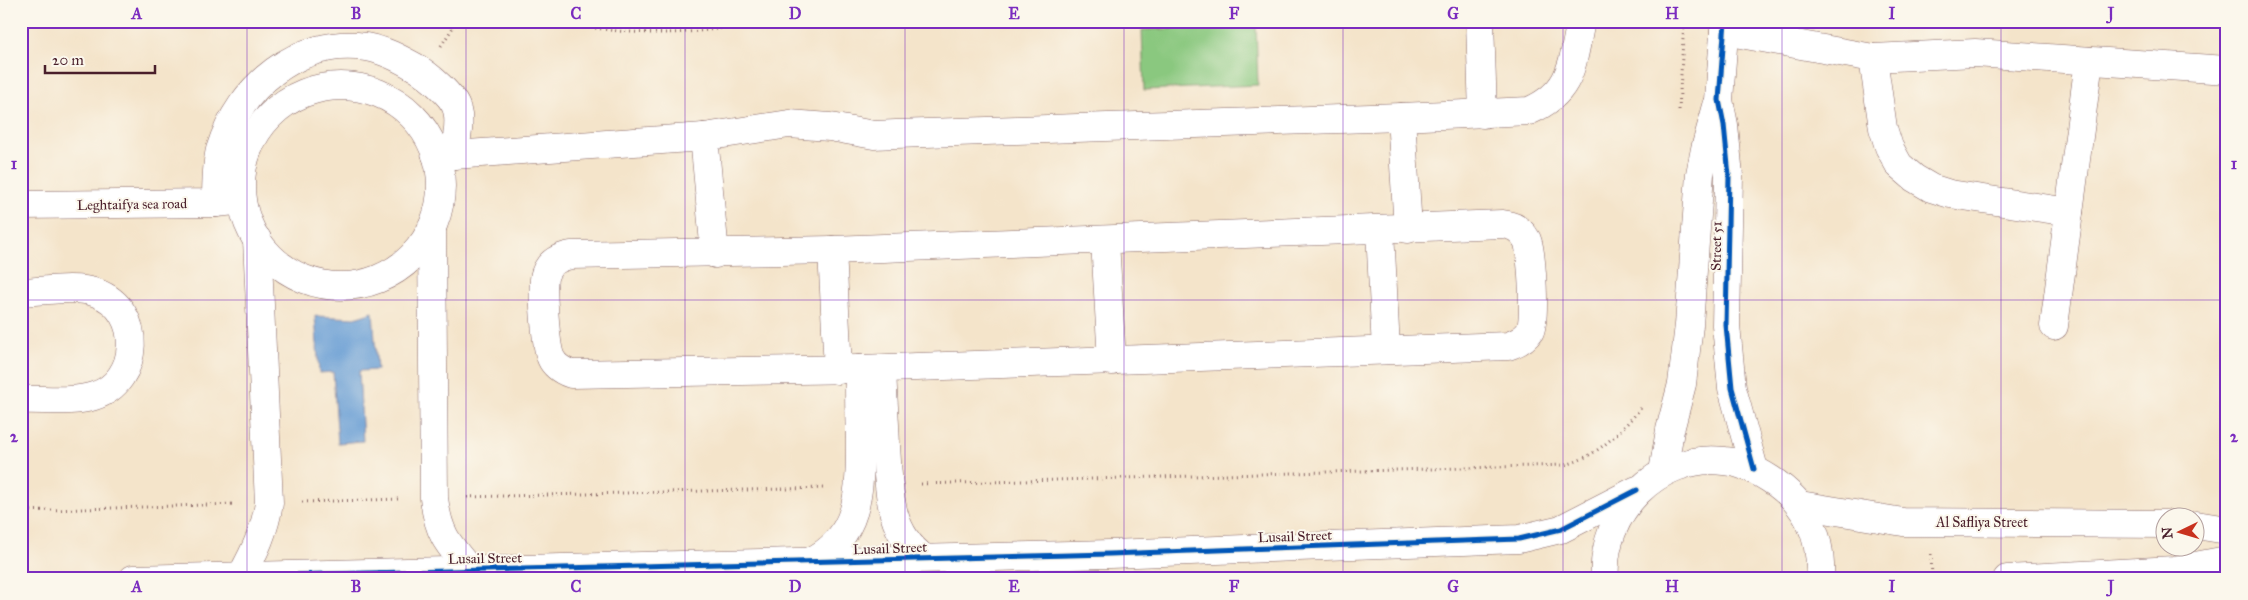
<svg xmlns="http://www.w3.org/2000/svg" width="2248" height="600" font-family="'IM FELL Great Primer',serif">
  <rect width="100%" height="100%" fill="#fbf7ec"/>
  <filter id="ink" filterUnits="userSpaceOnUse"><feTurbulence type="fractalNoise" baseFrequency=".02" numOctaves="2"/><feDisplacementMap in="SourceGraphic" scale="10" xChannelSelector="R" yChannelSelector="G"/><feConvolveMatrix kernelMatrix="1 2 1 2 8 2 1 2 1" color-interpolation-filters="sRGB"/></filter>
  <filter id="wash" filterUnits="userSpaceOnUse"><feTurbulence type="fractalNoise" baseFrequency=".0096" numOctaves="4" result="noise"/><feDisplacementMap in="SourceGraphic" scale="20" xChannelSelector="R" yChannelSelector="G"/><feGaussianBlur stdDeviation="1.12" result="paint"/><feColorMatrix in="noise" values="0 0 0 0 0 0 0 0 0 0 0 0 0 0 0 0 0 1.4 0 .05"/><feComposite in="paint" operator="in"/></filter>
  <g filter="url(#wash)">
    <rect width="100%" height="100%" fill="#f4e4ca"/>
    <polygon fill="#8ac87f" stroke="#6a7455" points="1256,25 1258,85 1144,90 1142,30"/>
    <polygon fill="#689dd4" stroke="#595e80" points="373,312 377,370 359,371 363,441 338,443 333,372 319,373 315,316 355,318"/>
  </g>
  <g filter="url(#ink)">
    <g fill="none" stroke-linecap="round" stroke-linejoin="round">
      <defs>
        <g id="minor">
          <polyline points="1480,21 1483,114"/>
          <polyline points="1725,21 1719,100 1724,125 1729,176 1726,325 1732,388 1754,469"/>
          <polyline points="1724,31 1873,58 1975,53 2227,70"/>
          <polyline points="1873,58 1883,128 1889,147 1899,165 1914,178 1931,188 1950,194 2069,212"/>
          <circle cx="341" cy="186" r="100"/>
          <polyline points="1401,117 1408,229"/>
          <polyline points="704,137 715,254"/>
          <path d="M436,155H454L704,137L789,124L830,127L874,135L896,134L1401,117L1529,111C1573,92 1572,63 1581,21"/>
          <path d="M216,203C216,186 216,166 220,150C239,87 298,37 366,47C384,50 399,58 415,67C427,74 454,96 457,110C461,124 456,141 454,155"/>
          <polyline points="21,205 216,203 235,201"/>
          <path d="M1502,224C1513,225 1521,229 1527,240C1532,251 1536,321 1530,331C1525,339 1517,343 1508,346L859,369L571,374C563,371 555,367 551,358C546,348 541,285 545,274C549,262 560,257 571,255L832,250Z"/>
          <path d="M432,228L434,498C438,533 447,543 469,569"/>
          <polyline points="1380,230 1386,350"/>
          <polyline points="1105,241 1112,361"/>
          <polyline points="832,250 838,370"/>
          <path d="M21,292C45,291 75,285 97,293C144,310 141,382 94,396C72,403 44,399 21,400"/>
          <polyline points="2054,326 2089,61"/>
          <path d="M882,369C883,394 885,420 886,446C889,486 887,532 924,558"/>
          <polyline points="1663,472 1670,430 1682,384 1689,325 1700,174 1705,149 1717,106"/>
          <polyline points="1800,505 1903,522 2166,524"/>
          <polyline points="2196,525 2227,530"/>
          <path d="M809,562C861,538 860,488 860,439C859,416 859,393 859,369"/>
          <path d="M242,575C255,551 265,530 269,503L257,239"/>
          <polyline points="133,579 1110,554 1519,539 1561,529 1637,490"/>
          <path d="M1605,579C1600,513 1657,453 1724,461C1741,462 1756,470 1770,479C1807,503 1822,535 1820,579"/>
          <polyline points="2007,579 2174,570 2227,560"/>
        </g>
      </defs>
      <use href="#minor" stroke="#866463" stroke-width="29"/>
      <g stroke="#866463" stroke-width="3" stroke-dasharray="1 4" stroke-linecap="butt">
        <path d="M561,21C625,37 693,37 757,21"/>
        <polyline points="441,46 457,21"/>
        <polyline points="1679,110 1684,21"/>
        <path d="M921,484L1565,465C1598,456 1619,433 1641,408"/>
        <polyline points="467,497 825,488"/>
        <polyline points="302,502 400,499"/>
        <polyline points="21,511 235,504"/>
        <polyline points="1931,554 1932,579"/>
      </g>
      <use href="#minor" stroke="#fff" stroke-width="28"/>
      <defs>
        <g id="cycleway">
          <polyline points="1725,21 1719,100 1724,125 1729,176 1726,325 1732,388 1754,469"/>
          <polyline points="133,579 1110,554 1519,539 1561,529 1637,490"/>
        </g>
      </defs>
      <use href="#cycleway" stroke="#fbf7ec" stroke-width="8"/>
      <use href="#cycleway" stroke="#0057b8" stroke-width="5"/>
    </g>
  </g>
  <path fill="none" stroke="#7b2cbf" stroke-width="1" stroke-opacity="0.55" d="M247,21V579M466,21V579M685,21V579M905,21V579M1124,21V579M1343,21V579M1563,21V579M1782,21V579M2001,21V579M21,300H2227"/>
  <g text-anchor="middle" stroke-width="4" stroke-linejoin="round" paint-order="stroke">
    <g font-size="14" fill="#4a1f2b" stroke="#fbf7ec">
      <text transform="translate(132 204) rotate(-1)" y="5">Leghtaifya sea road</text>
      <text transform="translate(1716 246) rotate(-89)" y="5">Street 51</text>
      <text x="1982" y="527">Al Safliya Street</text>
      <text transform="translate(1295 536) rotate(-2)" y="5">Lusail Street</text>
      <text transform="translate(890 548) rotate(-2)" y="5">Lusail Street</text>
      <text transform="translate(485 558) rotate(-1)" y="5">Lusail Street</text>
    </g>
  </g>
  <rect width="2248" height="600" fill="none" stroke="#fbf7ec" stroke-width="55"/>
  <g transform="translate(2180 532) rotate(265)"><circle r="24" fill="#fbf7ec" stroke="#b4a19f"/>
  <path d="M0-4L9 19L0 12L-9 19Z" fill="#c8321e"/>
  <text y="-8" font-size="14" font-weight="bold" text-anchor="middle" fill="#4a1f2b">N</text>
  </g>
  <path d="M45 65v8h110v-8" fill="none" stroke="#4a1f2b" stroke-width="2.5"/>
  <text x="52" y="65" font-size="15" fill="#4a1f2b" stroke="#fbf7ec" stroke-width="4" paint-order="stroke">20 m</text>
  <rect x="28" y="28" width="2192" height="544" fill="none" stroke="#7b2cbf" stroke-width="2"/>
  <g font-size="16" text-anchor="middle" font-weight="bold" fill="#7b2cbf">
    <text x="137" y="19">A</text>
    <text x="356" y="19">B</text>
    <text x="576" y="19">C</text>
    <text x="795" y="19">D</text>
    <text x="1014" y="19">E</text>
    <text x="1234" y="19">F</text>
    <text x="1453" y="19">G</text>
    <text x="1672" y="19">H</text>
    <text x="1892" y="19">I</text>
    <text x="2111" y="19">J</text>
    <text x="14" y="169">1</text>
    <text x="2234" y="169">1</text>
    <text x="14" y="442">2</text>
    <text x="2234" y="442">2</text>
    <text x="137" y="592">A</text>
    <text x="356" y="592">B</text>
    <text x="576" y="592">C</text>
    <text x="795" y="592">D</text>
    <text x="1014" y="592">E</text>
    <text x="1234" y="592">F</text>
    <text x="1453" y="592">G</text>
    <text x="1672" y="592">H</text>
    <text x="1892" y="592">I</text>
    <text x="2111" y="592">J</text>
  </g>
</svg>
